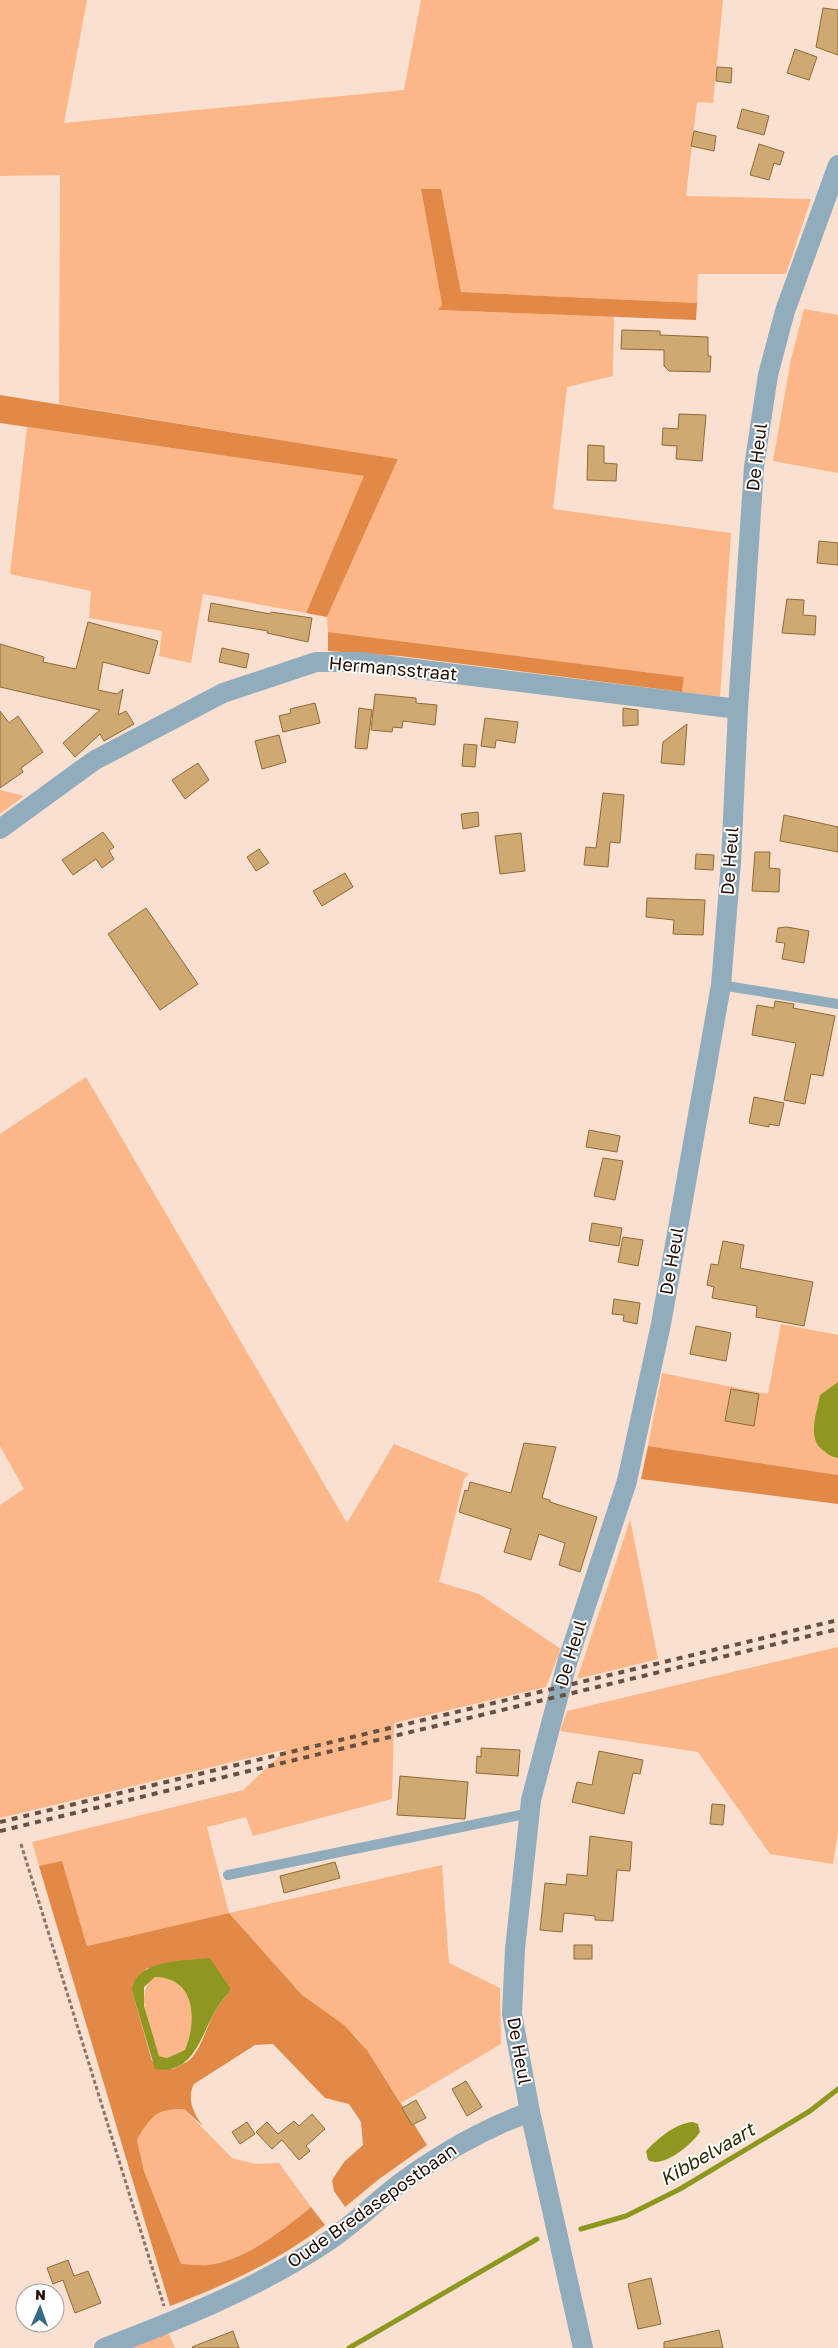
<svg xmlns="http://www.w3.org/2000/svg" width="838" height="2348" font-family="'Golos Text',sans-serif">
  <rect width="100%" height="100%" fill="#f9e0d1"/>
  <g fill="#fcb789">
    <polygon points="0,0 87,0 64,123 404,90 421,0 723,0 713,103 697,102 686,196 811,199 786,274 698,274 697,303 461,292 441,189 421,189 442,305 438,310 614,317 613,376 567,387 553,509 731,533 720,697 682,692 684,677 328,632 327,617 398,459 59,404 60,175 0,176"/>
    <polygon points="804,309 838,315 838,473 773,461 791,359"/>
    <polygon points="27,427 365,476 306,613 203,594 191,663 159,656 162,631 89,618 91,591 10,574"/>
    <polygon points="0,790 24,796 0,814"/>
    <polygon points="86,1077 347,1523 394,1444 469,1474 464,1479 439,1582 479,1594 561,1649 546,1687 394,1723 392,1799 253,1836 246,1817 207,1827 229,1913 442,1865 449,1963 500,1988 501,2044 401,2103 367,2050 355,2036 302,1995 229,1913 87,1946 62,1862 39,1866 32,1842 243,1790 287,1749 0,1818 0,1505 24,1489 0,1446 0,1134"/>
    <polygon points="781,1324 838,1335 838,1382 836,1383 833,1457 838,1458 838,1475 648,1446 662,1373 768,1394"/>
    <polygon points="630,1519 658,1659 577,1679 625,1535"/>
    <polygon points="838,1647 838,1832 833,1864 770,1854 698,1752 560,1731 567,1711"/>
    <path d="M155,1977C196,1978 197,2020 185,2050L167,2058L159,2056C153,2035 131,1992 155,1977Z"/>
    <path d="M169,2109H184L232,2158L255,2164L279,2163L311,2207C283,2230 246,2260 208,2265C200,2266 190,2264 181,2264L144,2171L137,2140L151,2116Z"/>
    <polygon points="167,2329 175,2348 121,2348"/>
  </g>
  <g fill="#e38948" fill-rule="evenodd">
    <polygon points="421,189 441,189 461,292 697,303 696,320 438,310 442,305"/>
    <polygon points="0,395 398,459 327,617 306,613 364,476 0,423"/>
    <polygon points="328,632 684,677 682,692 400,656 328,651"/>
    <polygon points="648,1446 838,1475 838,1504 641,1479"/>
    <path d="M62,1861L87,1946L229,1913L302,1995L344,2025L367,2050L427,2145L379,2179L345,2207L334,2191L332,2180L344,2162L363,2145L361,2122L349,2104L325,2098L273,2044L255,2045L194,2084C186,2099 194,2114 203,2126L184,2109C155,2109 151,2116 137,2140L144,2171L181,2264C190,2264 200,2266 208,2265C246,2260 283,2230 311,2207L325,2225C278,2261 226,2285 170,2306L39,1866ZM186,1961L229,1993C207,2012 206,2047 188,2061C184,2064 178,2066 173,2069L152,2061L132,1991L146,1969Z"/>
  </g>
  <g fill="#8e9820" fill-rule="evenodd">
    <path d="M838,1382V1458C832,1457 829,1455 824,1451C806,1439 817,1413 820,1395Z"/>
    <path d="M210,1958L230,1988L229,1993C202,2016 202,2077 155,2069L132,1991C135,1959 185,1961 210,1958ZM155,1977C196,1978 197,2020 185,2050L167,2058L159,2056L144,2006V1987Z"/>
    <path d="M693,2122L698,2124L700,2132C692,2144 663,2169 648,2160L646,2151C658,2138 676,2123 693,2122Z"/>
  </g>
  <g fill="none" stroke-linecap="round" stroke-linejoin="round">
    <g stroke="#8e9820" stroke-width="5">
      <polyline points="581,2229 626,2216 680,2189 810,2111 838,2089"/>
      <polyline points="349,2348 537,2239"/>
    </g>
  </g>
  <g fill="#d0a872" stroke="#906a34">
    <polygon points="823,8 838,10 838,55 816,47"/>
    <polygon points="795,49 817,57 809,80 787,73"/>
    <polygon points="717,67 732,68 731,83 716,81"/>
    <polygon points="742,109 769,116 764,135 737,128"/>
    <polygon points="694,131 716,136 714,151 691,146"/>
    <polygon points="759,144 784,152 780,165 774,163 769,180 750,175"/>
    <polygon points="622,330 660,331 660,335 708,337 708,356 711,356 710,372 669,371 664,366 664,350 621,349"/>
    <polygon points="679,414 706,415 702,461 676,459 677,446 662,445 663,428 678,429"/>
    <polygon points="588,445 604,446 604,463 617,464 616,481 587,480"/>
    <polygon points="819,541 838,543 838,565 817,563"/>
    <polygon points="787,599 804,600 803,615 816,616 815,635 782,633"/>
    <polygon points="211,603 270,614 271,612 312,618 308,642 267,633 268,631 208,621"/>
    <polygon points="88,622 158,641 149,674 103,662 98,690 117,694 123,689 118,715 126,711 134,724 104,741 100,734 75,757 63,743 100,710 0,687 0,644 44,657 43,662 76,669"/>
    <polygon points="222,648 249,654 246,668 219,662"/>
    <polygon points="375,694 416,698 416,703 437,705 435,725 403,721 402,728 393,727 392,732 371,730"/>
    <polygon points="315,703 320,723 283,732 279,716 291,713 290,709"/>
    <polygon points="359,708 372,710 367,749 355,748"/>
    <polygon points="623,708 638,710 638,725 623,726"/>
    <polygon points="0,711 9,723 18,716 43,752 21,768 23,772 0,788"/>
    <polygon points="485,718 518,722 515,743 496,740 495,748 481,746"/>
    <polygon points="687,724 684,765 661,763 663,742"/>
    <polygon points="279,735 286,762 262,769 255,741"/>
    <polygon points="464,744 477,745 475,767 462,766"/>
    <polygon points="198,763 209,780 185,799 172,780"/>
    <polygon points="603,793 624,795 620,843 610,842 608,867 584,865 586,847 596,848"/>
    <polygon points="478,812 479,826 463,829 461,814"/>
    <polygon points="784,815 838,827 838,852 780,841"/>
    <polygon points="103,832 114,847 109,851 114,859 102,868 96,859 73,875 62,860"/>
    <polygon points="521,833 525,871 500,874 495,836"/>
    <polygon points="259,849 269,863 256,871 247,857"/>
    <polygon points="755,852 770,852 769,868 780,869 779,892 752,891"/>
    <polygon points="696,854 714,855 713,870 695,869"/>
    <polygon points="345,873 353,887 322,906 313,891"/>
    <polygon points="647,898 705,900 703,935 673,934 674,920 646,917"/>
    <polygon points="146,908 198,984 160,1010 108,934"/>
    <polygon points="787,927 809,931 804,963 782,959 785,943 776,942 778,928"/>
    <polygon points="775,1001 794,1004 793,1008 835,1016 823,1076 811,1074 805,1104 784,1100 796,1043 752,1035 757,1005 774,1008"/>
    <polygon points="754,1097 784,1103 779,1126 769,1124 769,1127 749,1123"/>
    <polygon points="589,1130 620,1136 617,1152 586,1147"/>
    <polygon points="603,1158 623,1161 615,1200 594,1196"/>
    <polygon points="592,1223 622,1228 619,1246 589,1241"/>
    <polygon points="623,1237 643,1240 638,1266 618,1262"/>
    <polygon points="723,1241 744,1245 740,1268 813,1282 804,1326 756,1317 757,1306 712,1298 714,1287 707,1285 711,1264 718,1265"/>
    <polygon points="614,1299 640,1303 637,1324 623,1321 624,1315 612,1314"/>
    <polygon points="696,1326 731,1333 726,1361 690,1354"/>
    <polygon points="731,1389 759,1394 754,1426 725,1421"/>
    <polygon points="524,1443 556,1447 542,1498 550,1500 550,1502 597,1517 580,1572 559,1565 565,1543 539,1534 531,1560 504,1552 511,1529 459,1512 465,1490 468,1491 470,1482 511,1493"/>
    <polygon points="481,1748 520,1750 518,1776 476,1773 477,1756 481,1757"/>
    <polygon points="599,1751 643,1760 640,1774 633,1773 624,1814 572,1802 577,1782 592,1785"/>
    <polygon points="400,1776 468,1782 465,1819 397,1815"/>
    <polygon points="712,1804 725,1805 723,1825 710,1824"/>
    <polygon points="590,1836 632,1842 630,1871 617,1870 613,1921 595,1920 595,1916 564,1913 562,1932 540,1930 545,1883 566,1885 567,1874 587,1876"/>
    <polygon points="335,1862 340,1878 284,1893 280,1876"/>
    <rect x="574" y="1945" width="18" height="14"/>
    <polygon points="466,2081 482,2107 467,2116 452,2089"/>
    <polygon points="416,2100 426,2118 412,2125 402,2108"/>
    <polygon points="312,2114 325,2129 306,2146 310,2151 299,2160 282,2140 272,2149 256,2132 267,2122 278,2134 294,2121 299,2126"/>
    <polygon points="247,2122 255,2134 240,2144 232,2132"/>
    <polygon points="68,2260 74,2276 88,2271 101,2303 75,2313 63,2280 53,2284 47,2268"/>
    <polygon points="651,2278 661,2324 638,2329 628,2284"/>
    <polygon points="719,2330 723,2348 664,2348 664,2342"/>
    <polygon points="233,2331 239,2348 193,2348 192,2347"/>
  </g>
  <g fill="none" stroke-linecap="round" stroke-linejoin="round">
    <polyline stroke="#8b7567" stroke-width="3" stroke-dasharray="4 2.5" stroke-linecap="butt" points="21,1844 164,2306"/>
    <g stroke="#91acbd" stroke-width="10">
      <polyline points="721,985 838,1004"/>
      <polyline points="228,1875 530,1813"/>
    </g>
    <g stroke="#91acbd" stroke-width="20">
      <polyline points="0,829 95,760 223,693 316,662 359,662 738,709"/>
      <path d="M104,2348C183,2318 260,2287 330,2240C358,2221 382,2195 410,2176C447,2150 488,2127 530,2112"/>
      <polyline points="583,2348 530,2112 512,2014 515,1949 531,1800 567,1663 627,1481 661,1324 721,985 731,862 738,709 754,467 768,375 785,311 838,165"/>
    </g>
    <g stroke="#655043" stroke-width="4" stroke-dasharray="6 6" stroke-linecap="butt">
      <polyline points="0,1822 838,1620"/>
      <polyline points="0,1831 838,1629"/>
    </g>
  </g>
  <g text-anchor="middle" stroke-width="4" stroke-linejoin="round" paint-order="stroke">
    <g font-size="18" fill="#220e02" stroke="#fff">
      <text transform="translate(757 457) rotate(-83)" y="6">De Heul</text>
      <text transform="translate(393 669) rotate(5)" y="6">Hermansstraat</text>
      <text transform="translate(730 861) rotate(-86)" y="6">De Heul</text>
      <text transform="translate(672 1261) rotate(-80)" y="6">De Heul</text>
      <text transform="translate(571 1653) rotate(-73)" y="6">De Heul</text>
      <text transform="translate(519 2051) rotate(80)" y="6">De Heul</text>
      <text transform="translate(372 2206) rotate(-35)" y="6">Oude Bredasepostbaan</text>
    </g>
    <g font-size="19" font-style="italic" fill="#2a2d00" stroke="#fff">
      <text transform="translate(707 2154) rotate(-30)" y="7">Kibbelvaart</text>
    </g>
  </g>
  <g transform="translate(40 2308) rotate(2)"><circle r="24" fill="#ffffff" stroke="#a79f9a"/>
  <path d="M0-4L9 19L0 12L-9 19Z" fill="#366a87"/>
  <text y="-8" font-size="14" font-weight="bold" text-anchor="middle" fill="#220e02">N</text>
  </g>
</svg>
